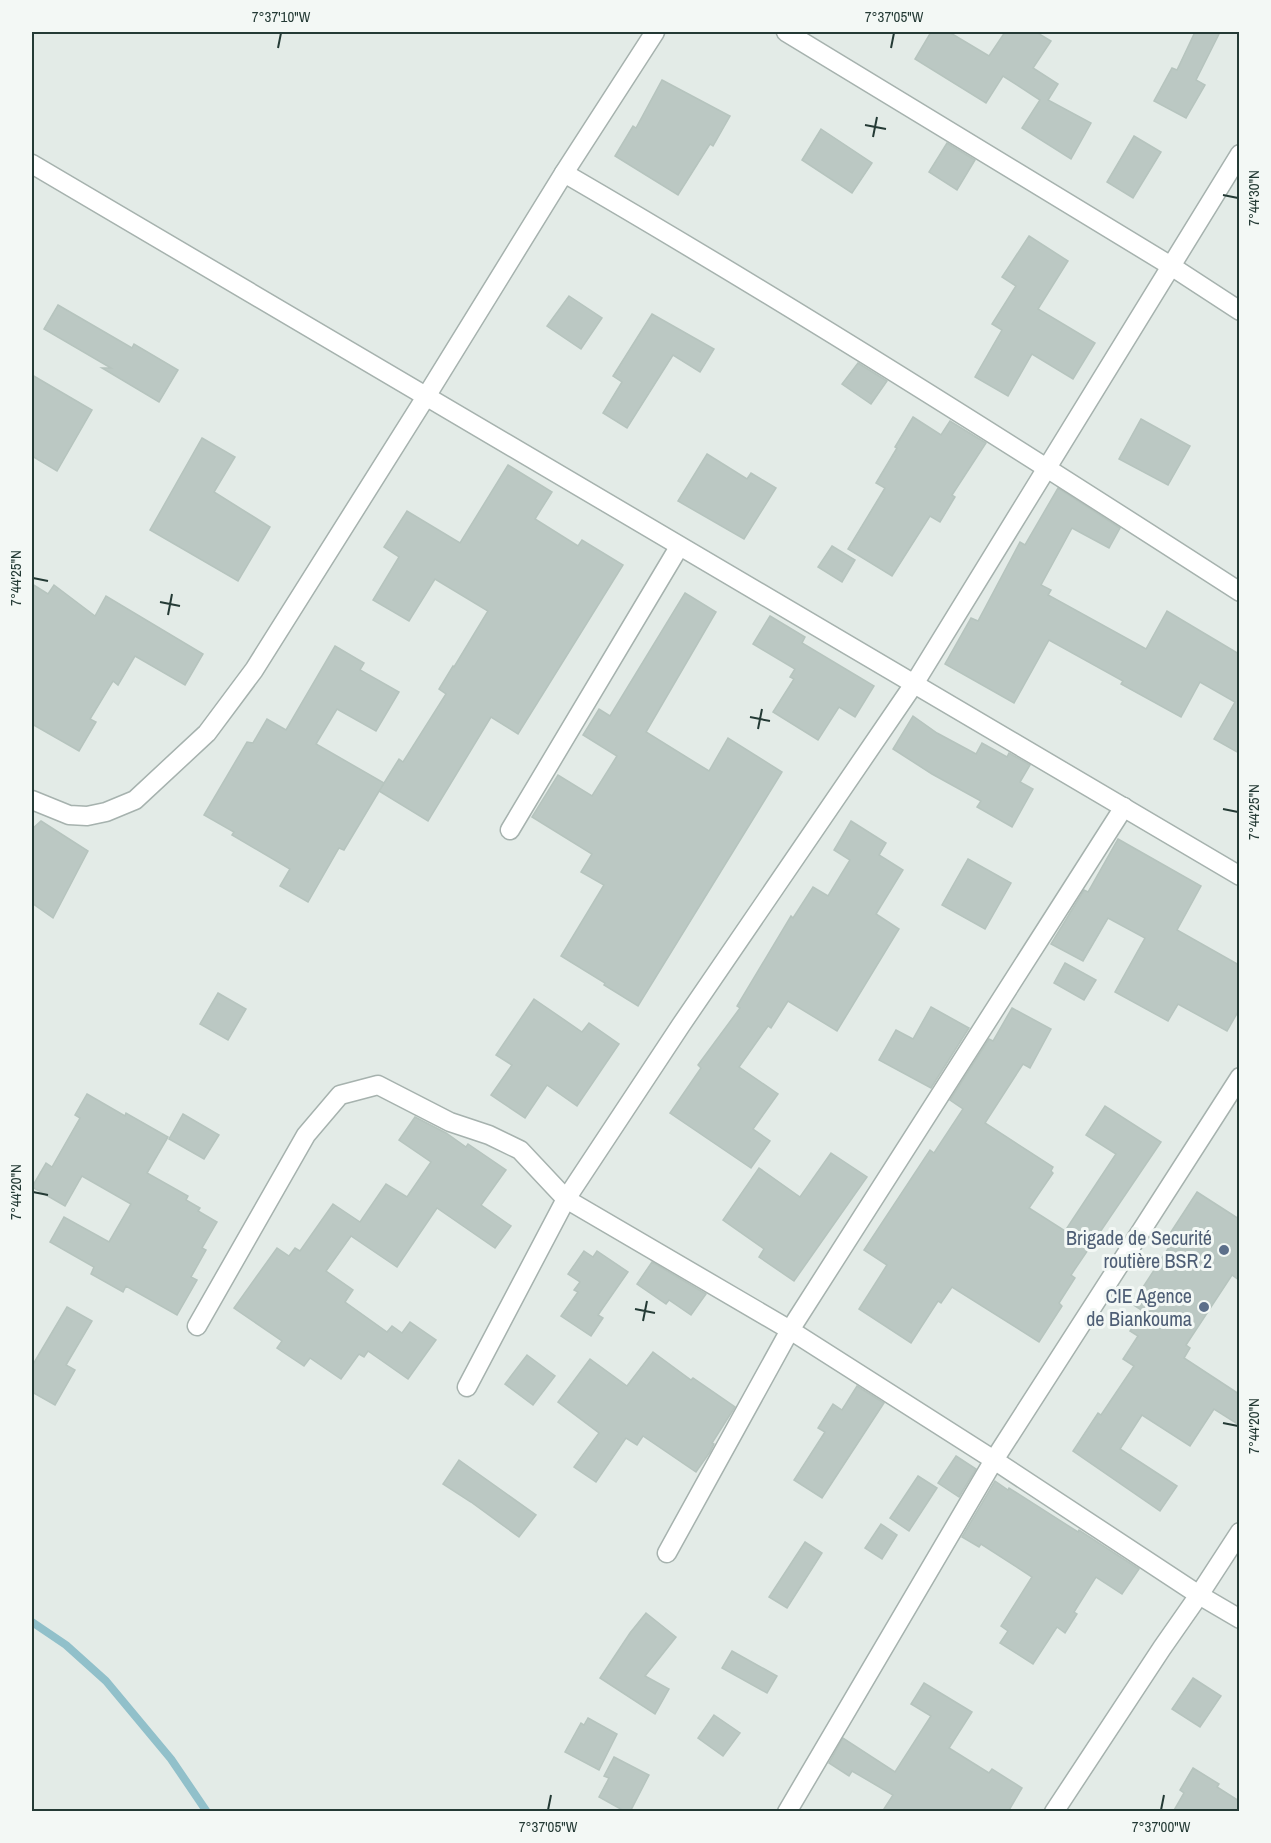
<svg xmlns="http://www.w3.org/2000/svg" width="1271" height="1843" font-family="'Archivo Narrow',sans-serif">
  <rect width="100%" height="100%" fill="#e3ebe7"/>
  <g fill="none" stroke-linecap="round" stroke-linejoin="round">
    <polyline stroke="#91c0ca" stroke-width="8" points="32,1622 66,1645 106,1681 171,1759 207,1812"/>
  </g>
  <g fill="#bbc8c3" stroke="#b6c4be" stroke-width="1.5">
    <polygon points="931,32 949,32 989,56 1005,32 1036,32 1051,41 1033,68 1058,84 1048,100 1091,123 1071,159 1022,128 1040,100 1003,76 986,103 915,59"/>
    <polygon points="1195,32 1220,32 1196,80 1205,85 1186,118 1154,101 1172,68 1177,70"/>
    <polygon points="662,80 730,116 713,146 710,144 678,195 615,156 633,126 636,128"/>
    <polygon points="821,129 872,163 852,193 802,160"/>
    <polygon points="1134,136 1161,152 1133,198 1107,182"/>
    <polygon points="947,143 975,160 957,190 929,172"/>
    <polygon points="1029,236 1068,261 1038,309 1095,343 1073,379 1032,354 1008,396 975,377 1002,330 992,324 1016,286 1002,277"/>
    <polygon points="569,296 602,318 581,349 547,326"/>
    <polygon points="58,305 132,348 134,344 178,370 159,402 102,368 111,368 44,329"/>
    <polygon points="652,314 714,349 700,372 673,355 627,428 603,413 622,382 613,376"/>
    <polygon points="858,363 887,381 871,404 842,384"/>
    <polygon points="32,375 92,410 57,471 32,456"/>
    <polygon points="913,417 941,435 950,421 986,443 952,495 955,497 940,522 930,516 892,576 848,549 885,488 876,483 897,448 895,447"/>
    <polygon points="1141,419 1190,446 1168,485 1119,459"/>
    <polygon points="202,438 235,457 214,492 270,527 238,581 150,530"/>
    <polygon points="707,454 747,479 751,473 776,488 744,539 678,501"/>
    <polygon points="508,465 552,492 535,519 578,546 582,540 623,565 518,734 491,717 428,821 379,791 399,759 403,762 446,694 439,689 453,666 454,667 488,611 435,579 409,621 373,600 399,557 384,547 407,511 460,543"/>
    <polygon points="1058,488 1120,528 1109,548 1072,528 1041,585 1051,590 1048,595 1146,649 1167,611 1239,654 1239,753 1214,739 1235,702 1200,682 1181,717 1121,684 1123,681 1049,640 1014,703 945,664 971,618 978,621 1020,542 1025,545"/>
    <polygon points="832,546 855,560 842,582 818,567"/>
    <polygon points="32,584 48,594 54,585 95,616 106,596 203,654 185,685 135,656 118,685 113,681 90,719 96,722 79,751 32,724"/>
    <polygon points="685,593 716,612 646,732 709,771 728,738 782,772 638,1006 604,985 605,983 561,956 604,885 581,872 592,854 532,817 558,775 592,796 617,756 583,735 599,709 610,716"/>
    <polygon points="770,616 805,637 802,643 874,686 855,717 839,707 818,740 773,712 794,679 790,677 795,669 753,644"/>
    <polygon points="335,646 364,663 360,670 399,692 376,731 337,709 316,744 384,783 344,850 339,848 308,902 280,886 290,869 232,835 234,832 204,815 247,742 253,743 267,719 286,730"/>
    <polygon points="913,716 937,733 976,754 982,743 1007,757 1009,753 1030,765 1020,782 1033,789 1012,827 977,807 981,801 932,774 893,749"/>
    <polygon points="41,821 88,851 53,918 32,903 32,829"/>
    <polygon points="851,821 886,843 879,855 903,870 876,914 899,929 837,1031 788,1001 771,1028 768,1026 739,1067 778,1094 753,1129 770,1141 751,1168 670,1113 701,1068 698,1065 740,1008 737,1006 791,916 793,918 813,887 828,896 850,860 834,850"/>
    <polygon points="1118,839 1201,886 1177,930 1239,965 1239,1010 1227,1031 1178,1004 1168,1021 1115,992 1145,938 1108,918 1083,961 1051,944 1084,890 1088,892"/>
    <polygon points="968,859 1011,883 985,929 942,905"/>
    <polygon points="1065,963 1096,980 1084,1000 1054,983"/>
    <polygon points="218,993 246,1009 228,1040 200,1024"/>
    <polygon points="534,999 582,1032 589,1023 619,1044 577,1106 547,1085 525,1118 491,1095 512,1065 496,1055"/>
    <polygon points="931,1007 969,1028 931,1088 879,1060 896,1030 913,1039"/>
    <polygon points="1012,1008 1051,1029 1030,1068 1023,1064 985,1123 1053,1167 1051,1171 1053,1173 1029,1208 1065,1231 1116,1154 1086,1135 1105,1106 1161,1142 1071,1275 1075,1278 1059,1303 1062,1306 1039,1342 952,1287 941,1303 938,1301 911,1343 859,1309 887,1265 864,1250 930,1150 934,1153 963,1109 950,1100 989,1039 993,1041"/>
    <polygon points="87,1094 125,1116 126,1113 168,1137 147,1173 188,1196 186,1200 200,1208 198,1211 217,1222 202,1248 206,1250 191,1277 197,1280 177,1315 126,1286 123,1292 91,1274 94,1267 50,1242 64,1217 109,1242 131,1204 82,1176 65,1206 32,1187 46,1163 52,1167 80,1118 75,1115"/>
    <polygon points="183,1114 219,1135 204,1159 169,1139"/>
    <polygon points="415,1117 446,1133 466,1147 468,1144 506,1170 481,1205 511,1226 495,1248 437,1208 397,1267 351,1236 326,1271 353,1290 345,1302 387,1332 392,1326 402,1333 410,1322 436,1340 408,1379 368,1351 364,1357 359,1354 341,1379 310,1358 304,1366 277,1348 282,1341 234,1308 277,1248 289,1256 295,1248 300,1251 333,1204 360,1222 386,1184 407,1197 431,1162 399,1140"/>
    <polygon points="831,1153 867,1177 794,1281 759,1257 764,1249 723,1220 759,1168 800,1197"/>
    <polygon points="1197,1192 1239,1219 1239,1280 1232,1275 1186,1345 1190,1348 1184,1358 1239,1394 1239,1425 1214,1409 1190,1446 1142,1415 1120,1449 1177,1486 1160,1511 1073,1451 1098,1413 1101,1415 1134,1366 1123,1359 1138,1336 1130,1331 1143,1311 1132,1304 1175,1238 1169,1235"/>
    <polygon points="584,1251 593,1257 597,1251 628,1272 598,1315 603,1318 591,1336 561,1316 578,1292 574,1290 580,1282 568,1274"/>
    <polygon points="652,1262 706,1294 691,1315 669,1300 666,1304 637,1284"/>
    <polygon points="67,1307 92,1321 66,1365 75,1370 55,1405 32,1392 32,1366"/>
    <polygon points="653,1352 691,1380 693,1378 735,1407 712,1443 714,1444 710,1452 696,1472 643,1436 637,1445 626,1438 596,1482 574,1467 599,1433 558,1402 590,1359 627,1386"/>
    <polygon points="527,1355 555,1376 533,1405 505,1384"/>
    <polygon points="857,1386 884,1403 822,1498 794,1480 825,1432 818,1428 833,1404 842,1410"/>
    <polygon points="956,1456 976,1469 959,1497 938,1483"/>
    <polygon points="459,1460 536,1515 519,1537 471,1502 443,1484"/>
    <polygon points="918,1476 937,1488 909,1531 890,1518"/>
    <polygon points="995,1481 1008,1490 1009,1488 1078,1532 1079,1530 1139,1569 1122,1594 1096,1577 1074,1612 1077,1614 1065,1633 1057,1627 1033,1664 1000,1643 1008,1631 1001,1626 1032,1577 981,1544 979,1547 962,1537"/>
    <polygon points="881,1524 897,1535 882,1559 865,1548"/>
    <polygon points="805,1542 822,1553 787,1608 769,1597"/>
    <polygon points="646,1613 676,1637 645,1676 669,1689 655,1714 600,1678 630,1633"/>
    <polygon points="732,1651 777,1676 767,1693 722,1668"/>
    <polygon points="1193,1678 1221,1696 1200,1727 1172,1709"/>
    <polygon points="924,1683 972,1712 949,1748 989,1773 992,1769 1022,1788 1008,1812 882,1812 893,1795 852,1771 849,1776 829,1763 843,1738 895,1772 931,1716 911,1704"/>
    <polygon points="714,1715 740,1733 723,1756 698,1738"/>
    <polygon points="588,1718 617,1734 599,1770 565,1752 581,1723 584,1725"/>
    <polygon points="614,1757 649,1775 630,1812 626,1812 599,1797 609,1778 604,1776"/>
    <polygon points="1193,1768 1219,1784 1217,1787 1239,1801 1239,1812 1173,1812 1184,1793 1180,1790"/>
  </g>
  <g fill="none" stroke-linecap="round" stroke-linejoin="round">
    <defs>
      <g id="minor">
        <polyline points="786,32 1171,266 1240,311"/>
        <path d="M564,173C793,306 1017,448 1240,592"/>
        <polyline points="32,800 69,815 87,816 106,812 135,800 207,733 254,670 427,395"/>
        <polyline points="510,830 679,547"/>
        <polyline points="197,1326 306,1135 340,1095 378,1085 450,1122 489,1135 520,1150 566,1199 790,1330 994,1460 1199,1595 1240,1619"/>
        <polyline points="467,1387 566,1199 681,1025 914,684 1240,154"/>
        <polyline points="667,1553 790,1330 1124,807"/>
        <polyline points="787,1812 994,1460 1240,1077"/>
        <polyline points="1054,1812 1162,1648 1199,1595 1240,1532"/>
      </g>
      <g id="tertiary">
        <polyline points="32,164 1240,876"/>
        <polyline points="427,395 564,173 655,32"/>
      </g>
    </defs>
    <use href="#minor" stroke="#a6b2ae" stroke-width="21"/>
    <use href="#tertiary" stroke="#a6b2ae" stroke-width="21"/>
    <use href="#minor" stroke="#fff" stroke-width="18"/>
    <use href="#tertiary" stroke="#fff" stroke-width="18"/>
  </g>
  <path fill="none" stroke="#243a35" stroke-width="2" d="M278,48L281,33M891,48L894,33M865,125L886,129M873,137L877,117M1223,195L1238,198M33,578L48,581M160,602L180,606M168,615L172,594M750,717L770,721M758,729L762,709M1223,809L1238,812M33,1192L48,1195M635,1309L655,1313M643,1321L647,1301M1223,1423L1238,1426M548,1810L551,1795M1161,1810L1164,1795"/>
  <g fill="#5c6f8a" stroke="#f3f8f5" stroke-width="2">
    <circle cx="1224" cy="1250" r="6"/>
    <circle cx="1204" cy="1307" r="6"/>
  </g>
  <g text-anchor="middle" stroke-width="6" stroke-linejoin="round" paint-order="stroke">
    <g font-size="20" fill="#4e5e75" stroke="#f3f8f5" text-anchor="end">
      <text x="1212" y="1245">Brigade de Securité<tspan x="1212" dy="23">routière BSR 2</tspan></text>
      <text x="1192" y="1303">CIE Agence<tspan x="1192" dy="23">de Biankouma</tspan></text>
    </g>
  </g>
  <rect width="1271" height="1843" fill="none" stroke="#f3f8f5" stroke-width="66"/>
  <rect x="33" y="33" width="1205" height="1777" fill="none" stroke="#243a35" stroke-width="2"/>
  <g font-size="15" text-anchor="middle" fill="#243a35">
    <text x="281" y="22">7°37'10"W</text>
    <text x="894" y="22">7°37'05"W</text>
    <text transform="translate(1254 198) rotate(-90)" y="5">7°44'30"N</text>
    <text transform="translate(16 578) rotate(-90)" y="5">7°44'25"N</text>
    <text transform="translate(1254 812) rotate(-90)" y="5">7°44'25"N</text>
    <text transform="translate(16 1192) rotate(-90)" y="5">7°44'20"N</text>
    <text transform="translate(1254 1426) rotate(-90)" y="5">7°44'20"N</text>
    <text x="548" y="1832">7°37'05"W</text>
    <text x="1161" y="1832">7°37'00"W</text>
  </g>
</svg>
